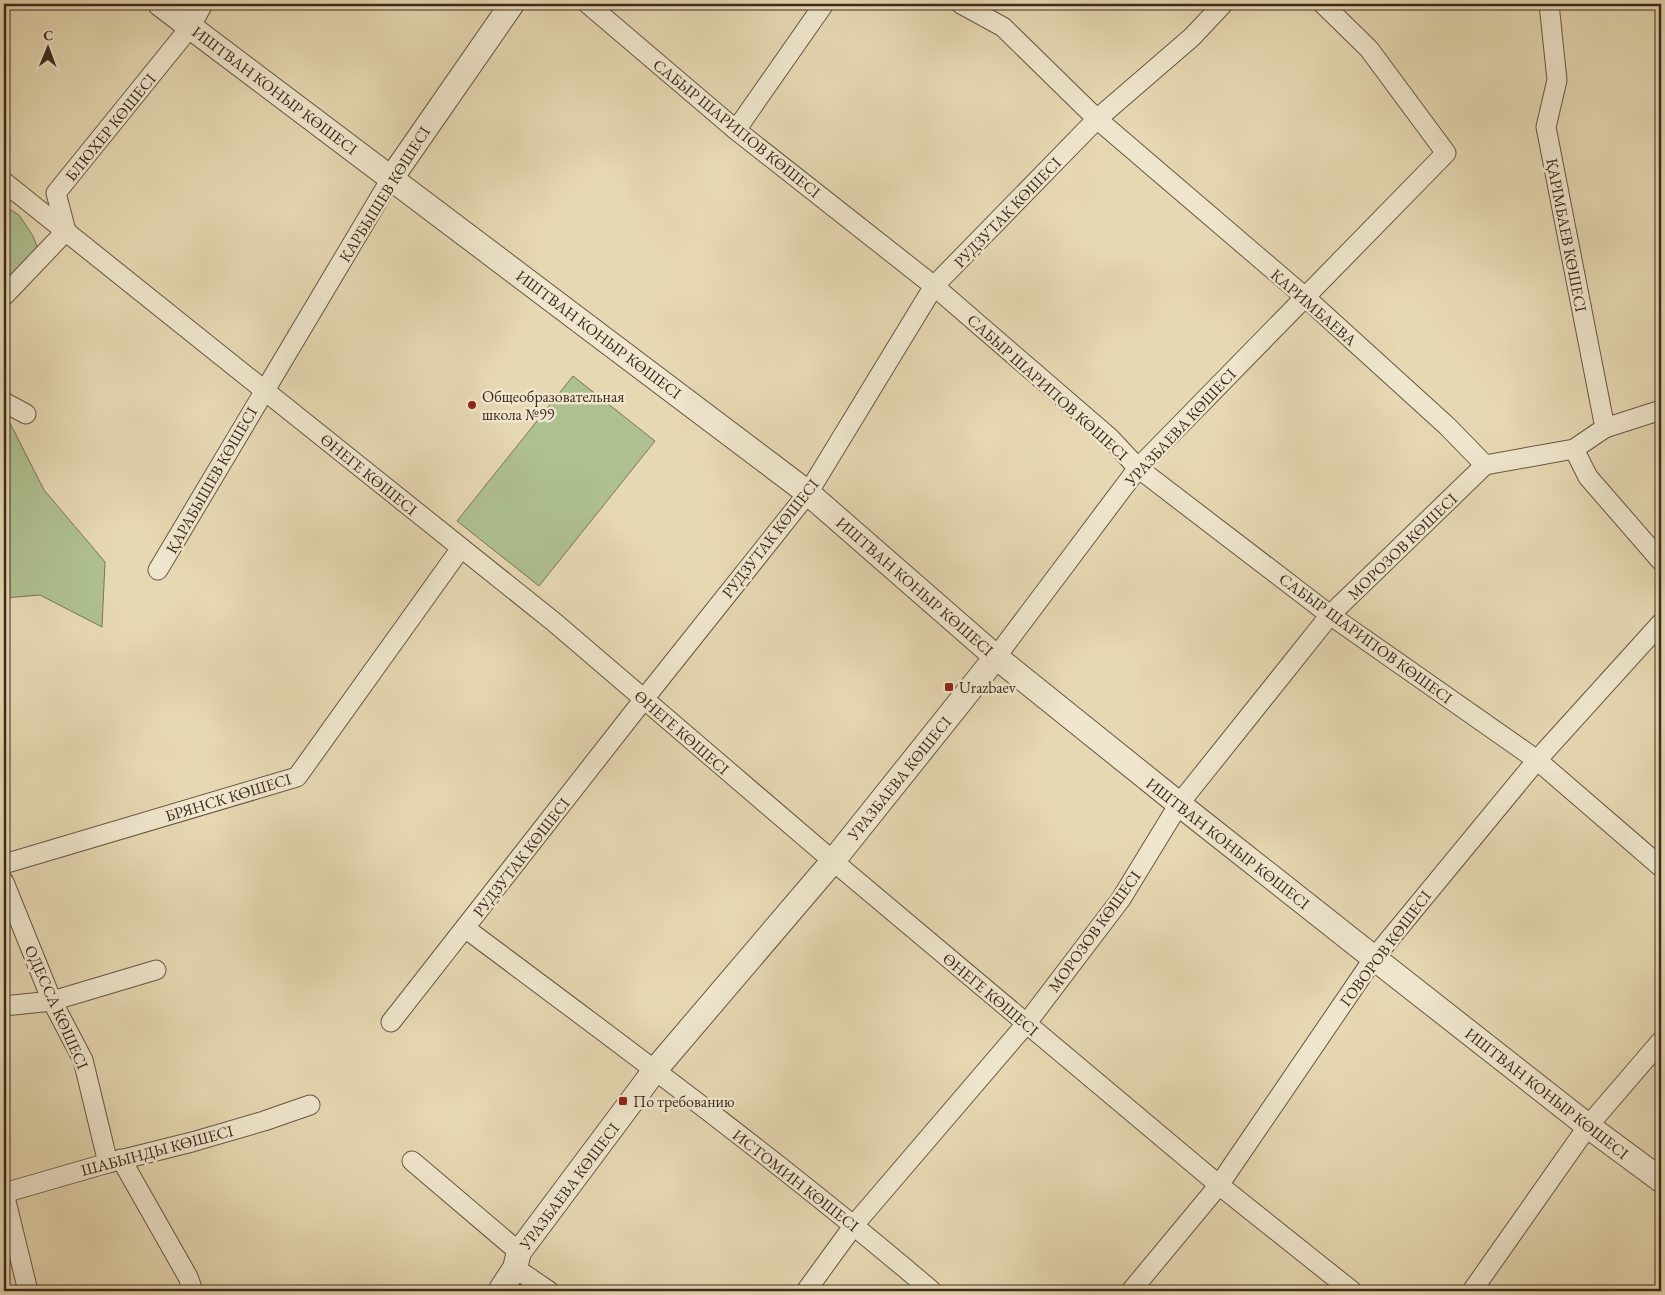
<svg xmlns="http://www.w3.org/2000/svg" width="1665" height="1295" font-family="'EB Garamond',serif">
  <rect width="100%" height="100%" fill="#e6d8b2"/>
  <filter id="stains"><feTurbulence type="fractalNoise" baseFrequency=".004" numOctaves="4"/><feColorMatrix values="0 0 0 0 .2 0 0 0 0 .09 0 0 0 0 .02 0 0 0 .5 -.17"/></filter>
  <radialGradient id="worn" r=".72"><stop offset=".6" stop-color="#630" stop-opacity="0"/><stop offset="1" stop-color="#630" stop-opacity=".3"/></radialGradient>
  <g fill="#afc090" stroke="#767558">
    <polygon points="4,206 19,215 33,236 41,257 4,296"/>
    <polygon points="573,376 655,441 539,586 457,521"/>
    <polygon points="4,418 10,423 44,490 105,562 102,627 40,595 4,598"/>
  </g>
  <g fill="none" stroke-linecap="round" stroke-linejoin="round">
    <defs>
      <g id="minor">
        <polyline points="588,4 736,130 934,286 1110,438 1138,468 1330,615 1537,760 1661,867"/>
        <polyline points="961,4 1003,27 1097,119 1305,297 1447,426 1485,465"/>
        <polyline points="736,130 824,4"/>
        <polyline points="4,182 554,622 833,861 1219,1185 1352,1291"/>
        <polyline points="4,296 66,231 56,193 191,26 203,4"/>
        <polyline points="4,402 26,414"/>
        <polyline points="1605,428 1661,410"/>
        <polyline points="1574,449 1588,477 1661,561"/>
        <polyline points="1485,465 1574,449 1605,428 1546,127 1557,80 1549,4"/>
        <polyline points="158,570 392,177"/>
        <polyline points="996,657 1138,468 1446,153 1369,49 1323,4"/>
        <polyline points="4,864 297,777 461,548"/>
        <polyline points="4,882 52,1001 83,1060 108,1163"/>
        <path d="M465,928C623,1046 782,1163 932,1291"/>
        <polyline points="4,1006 52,1001 156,970"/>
        <polyline points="391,1022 644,699 808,493 934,286 1097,119 1192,37 1223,4"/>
        <polyline points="121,1159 188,1277 193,1291"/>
        <polyline points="412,1161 519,1252"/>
        <polyline points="4,1193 108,1163 192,1142 264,1121 310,1105"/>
        <polyline points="4,1193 28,1291"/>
        <polyline points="515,1268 549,1291"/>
        <polyline points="806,1291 854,1225 1026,1024 1121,899 1179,804 1330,615 1485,465"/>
        <polyline points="1131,1291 1219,1185 1374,958 1537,760 1661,623"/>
        <polyline points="1472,1291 1588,1126 1661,1041"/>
      </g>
      <g id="tertiary">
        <polyline points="160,4 808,493 996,657 1179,804 1374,958 1588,1126 1661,1180"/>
        <polyline points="392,177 512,4"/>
        <polyline points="500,1291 515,1268 519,1252 655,1070 833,861 996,657"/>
      </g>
    </defs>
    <use href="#minor" stroke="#675644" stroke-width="21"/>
    <use href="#tertiary" stroke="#675644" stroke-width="26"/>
    <use href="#minor" stroke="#efe6cd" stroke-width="19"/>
    <use href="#tertiary" stroke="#efe6cd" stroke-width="24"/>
  </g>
  <g fill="#8f2418" stroke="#efe6cd" stroke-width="2">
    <circle cx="472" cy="405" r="5"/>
    <rect x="944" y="682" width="10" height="10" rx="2.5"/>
    <rect x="618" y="1096" width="10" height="10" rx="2.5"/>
  </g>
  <g text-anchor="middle" stroke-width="5" stroke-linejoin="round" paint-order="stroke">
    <g font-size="16" fill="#3d2a1f" stroke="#efe6cd">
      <text transform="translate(275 90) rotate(37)" y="6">ИШТВАН КОНЫР КӨШЕСІ</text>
      <text transform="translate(110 127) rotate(-51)" y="6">БЛЮХЕР КӨШЕСІ</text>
      <text transform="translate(737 128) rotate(39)" y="6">САБЫР ШАРИПОВ КӨШЕСІ</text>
      <text transform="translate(384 194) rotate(-58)" y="6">КАРБЫШЕВ КӨШЕСІ</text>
      <text transform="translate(1007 212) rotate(-46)" y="6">РУДЗУТАК КӨШЕСІ</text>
      <text transform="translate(1567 235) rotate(79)" y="6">ҚАРІМБАЕВ КӨШЕСІ</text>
      <text transform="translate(1314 307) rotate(41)" y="6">КАРИМБАЕВА</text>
      <text transform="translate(599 334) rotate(37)" y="6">ИШТВАН КОНЫР КӨШЕСІ</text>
      <text transform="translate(1048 387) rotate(42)" y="6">САБЫР ШАРИПОВ КӨШЕСІ</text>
      <text transform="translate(1180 427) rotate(-47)" y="6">УРАЗБАЕВА КӨШЕСІ</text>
      <text transform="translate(369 474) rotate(39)" y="6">ӨНЕГЕ КӨШЕСІ</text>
      <text transform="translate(211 480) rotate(-60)" y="6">ҚАРАБЫШЕВ КӨШЕСІ</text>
      <text transform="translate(770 538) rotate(-52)" y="6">РУДЗУТАК КӨШЕСІ</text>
      <text transform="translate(1402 546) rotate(-44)" y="6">МОРОЗОВ КӨШЕСІ</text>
      <text transform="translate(915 586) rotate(41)" y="6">ИШТВАН КОНЫР КӨШЕСІ</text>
      <text transform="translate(1366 638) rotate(36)" y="6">САБЫР ШАРИПОВ КӨШЕСІ</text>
      <text transform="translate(682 732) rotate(41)" y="6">ӨНЕГЕ КӨШЕСІ</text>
      <text transform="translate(899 778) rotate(-51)" y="6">УРАЗБАЕВА КӨШЕСІ</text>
      <text transform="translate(228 797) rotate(-17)" y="6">БРЯНСК КӨШЕСІ</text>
      <text transform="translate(1228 843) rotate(38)" y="6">ИШТВАН КОНЫР КӨШЕСІ</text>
      <text transform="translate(521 857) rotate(-52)" y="6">РУДЗУТАК КӨШЕСІ</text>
      <text transform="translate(1094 931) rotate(-54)" y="6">МОРОЗОВ КӨШЕСІ</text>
      <text transform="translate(1385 948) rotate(-53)" y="6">ГОВОРОВ КӨШЕСІ</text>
      <text transform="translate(991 994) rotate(40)" y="6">ӨНЕГЕ КӨШЕСІ</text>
      <text transform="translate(57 1007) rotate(66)" y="6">ОДЕССА КӨШЕСІ</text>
      <text transform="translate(1547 1093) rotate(38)" y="6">ИШТВАН КОНЫР КӨШЕСІ</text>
      <text transform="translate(157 1150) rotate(-15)" y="6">ШАБЫНДЫ КӨШЕСІ</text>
      <text transform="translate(796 1180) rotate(38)" y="6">ИСТОМИН КӨШЕСІ</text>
      <text transform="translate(569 1186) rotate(-53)" y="6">УРАЗБАЕВА КӨШЕСІ</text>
    </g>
    <g font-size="16" fill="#3d2a1f" stroke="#efe6cd" text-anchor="start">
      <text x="482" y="402">Общеобразовательная<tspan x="482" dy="18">школа №99</tspan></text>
      <text x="959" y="693">Urazbaev</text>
      <text x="633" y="1107">По требованию</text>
    </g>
  </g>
  <rect width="1665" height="1295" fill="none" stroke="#e6d8b2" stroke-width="20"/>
  <rect x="5" y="5" width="1655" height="1285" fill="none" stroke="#3d2a1f" stroke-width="2.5"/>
  <rect x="10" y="10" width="1645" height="1275" fill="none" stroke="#3d2a1f"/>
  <g transform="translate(48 48) rotate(1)" stroke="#efe6cd" stroke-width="4" paint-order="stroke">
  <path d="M0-4L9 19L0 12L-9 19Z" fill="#3d2a1f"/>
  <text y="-8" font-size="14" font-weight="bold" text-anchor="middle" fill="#3d2a1f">С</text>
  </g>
  <rect width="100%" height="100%" filter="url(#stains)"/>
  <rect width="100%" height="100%" fill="url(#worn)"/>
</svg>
